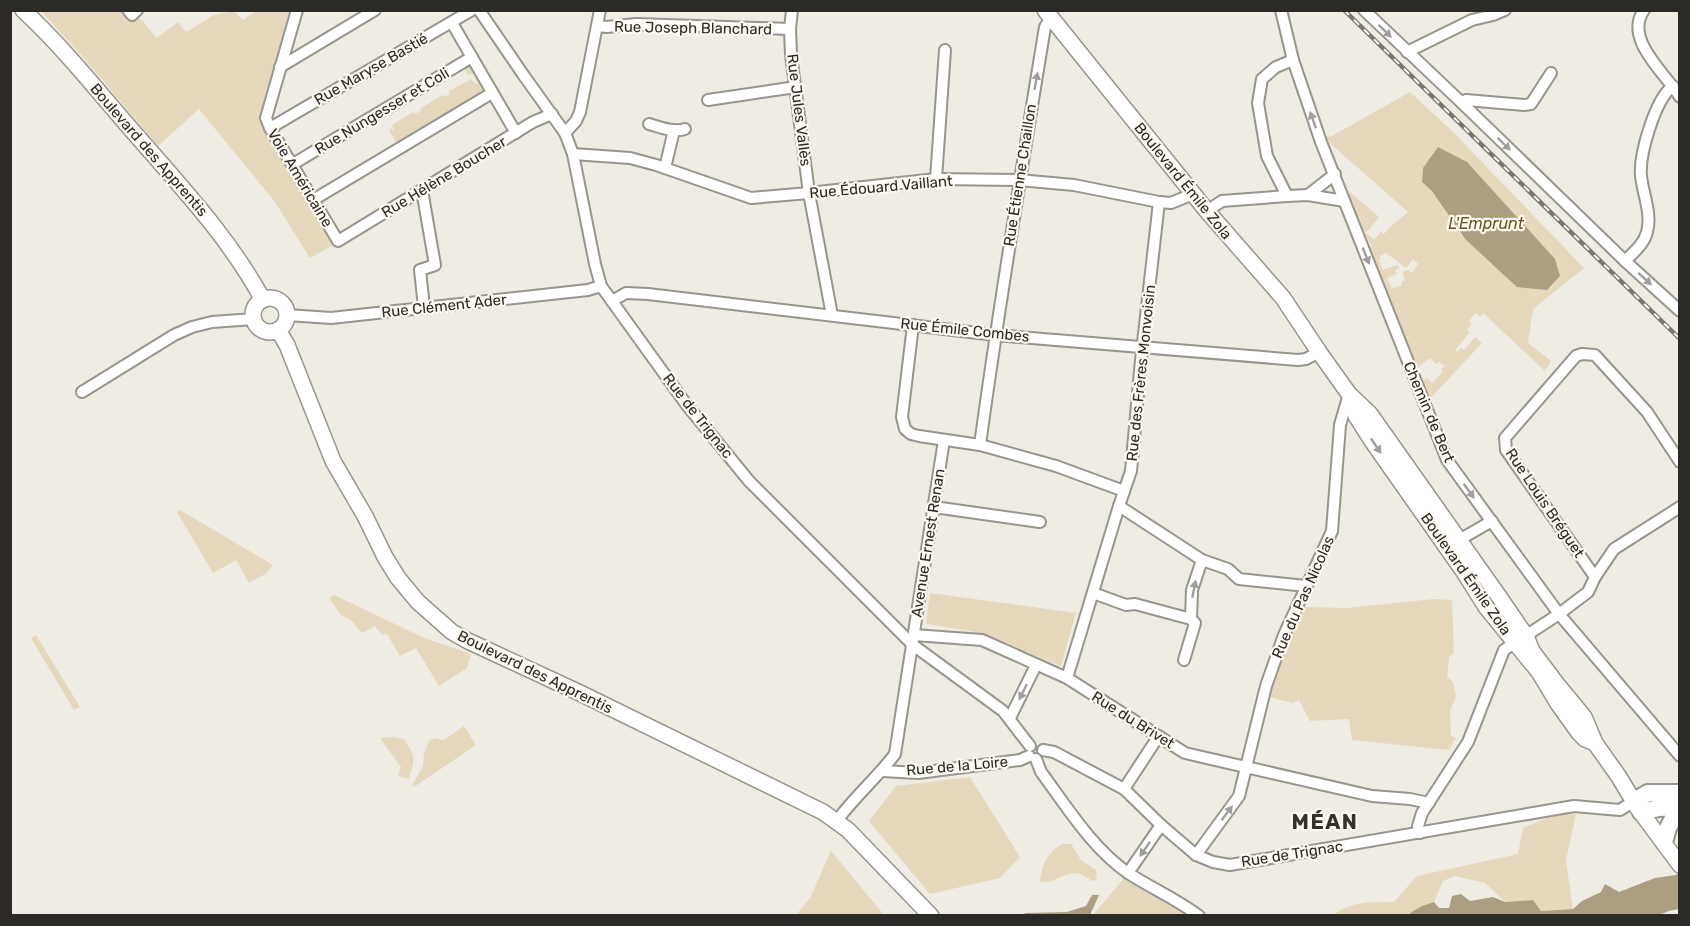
<svg xmlns="http://www.w3.org/2000/svg" width="1690" height="926" font-family="Rubik,sans-serif">
  <rect width="100%" height="100%" fill="#efece4"/>
  <g fill="#e6d8bd" fill-rule="evenodd">
    <polygon points="41,11 124,11 129,17 138,16 157,38 178,22 186,32 214,15 234,11 243,20 256,11 295,11 263,117 335,244 310,258 275,202 199,109 158,146 82,56"/>
    <polygon points="470,64 486,91 397,144 389,130 391,128 393,130 394,130 392,125 413,112 415,114 421,111 420,109 442,95 444,97 450,94 449,91 471,79 475,84 478,83 472,73 468,75 464,68"/>
    <path d="M1410,92L1452,131L1584,268L1533,309L1528,343L1551,361L1545,371L1483,313L1481,317L1475,313L1469,321L1472,324L1467,330L1470,332L1455,350L1457,352L1461,348L1464,350L1475,337L1482,343L1430,399L1422,382L1427,378L1432,383L1443,372L1441,370L1445,366L1439,362L1436,364L1430,358L1417,368L1370,247L1372,246C1362,232 1356,211 1349,194L1350,192L1379,217L1366,233L1374,240L1381,232L1384,234L1390,227L1408,212L1332,145L1325,137L1332,136ZM1386,253L1406,268L1413,259L1418,264L1412,273L1408,270L1402,272L1405,280L1401,282L1402,285L1392,289L1387,278L1397,274L1395,270L1400,268L1397,265L1383,270L1379,260L1381,259L1380,256Z"/>
    <polygon points="180,510 273,565 267,573 249,583 236,560 213,573 177,512"/>
    <polygon points="930,593 1076,613 1061,666 976,632 926,624"/>
    <polygon points="334,595 422,637 471,654 467,668 439,686 416,648 400,656 387,634 382,635 375,626 362,633 352,621 341,615 329,598"/>
    <polygon points="1434,599 1452,600 1454,653 1449,657 1447,677 1453,682 1456,696 1450,711 1451,736 1456,738 1449,750 1352,740 1349,719 1310,721 1299,700 1292,703 1269,697 1290,634 1303,607 1347,608"/>
    <polygon points="36,635 80,707 74,710 31,638"/>
    <polygon points="464,726 476,745 417,785 411,787 423,766 424,753 429,741 435,738 444,740"/>
    <path d="M392,737L404,739C416,757 415,758 409,779L398,776L401,767L380,738Z"/>
    <polygon points="970,777 1020,857 1000,878 930,894 869,821 896,786"/>
    <path d="M1576,814L1566,860L1573,909L1541,911L1533,900L1505,902L1485,883L1455,876L1443,881L1434,902L1405,915L1332,916C1350,901 1372,902 1394,902L1417,876L1518,854L1523,828L1554,815Z"/>
    <path d="M1062,844H1071L1081,860L1096,870L1097,880L1092,881C1076,869 1070,873 1054,880C1050,882 1044,882 1040,882C1041,866 1047,853 1062,844Z"/>
    <polygon points="831,851 884,915 796,915 810,898"/>
    <polygon points="1126,876 1197,916 1092,916"/>
  </g>
  <g fill="#ac9e81">
    <polygon points="1438,147 1467,162 1555,259 1560,276 1547,290 1517,287 1466,240 1432,191 1422,182 1423,168"/>
    <polygon points="1679,871 1679,909 1669,911 1659,915 1405,916 1422,906 1434,902 1439,908 1449,908 1452,896 1461,894 1470,901 1493,897 1505,902 1533,900 1541,911 1573,909 1582,901 1601,892 1605,884 1619,892 1655,878 1676,875"/>
    <polygon points="1092,895 1099,895 1090,915 1021,915 1026,913 1067,912 1086,906"/>
  </g>
  <g fill="none" stroke-linecap="round" stroke-linejoin="round">
    <defs>
      <g id="minor">
        <polyline points="128,10 132,15 137,10"/>
        <polyline points="297,10 266,118 270,128 338,241 533,122 552,114"/>
        <polyline points="479,10 522,73 565,133 573,154 595,264 601,286 686,404 749,481 913,645 1003,711 1030,746"/>
        <polyline points="792,10 790,29 791,55 809,193 831,310 831,315"/>
        <polyline points="1281,10 1293,60 1321,142 1447,460 1559,614 1680,756"/>
        <polyline points="1364,10 1462,103 1625,261 1680,311"/>
        <path d="M1644,10C1623,39 1666,74 1680,97"/>
        <polyline points="452,23 516,133"/>
        <polyline points="597,26 607,27 636,24 790,29"/>
        <polyline points="1407,52 1472,20 1493,15 1505,10"/>
        <polyline points="280,67 375,10"/>
        <polyline points="708,100 796,87"/>
        <polyline points="1462,103 1466,100 1524,105 1531,104 1551,73"/>
        <path d="M649,124C660,127 674,133 685,129"/>
        <polyline points="270,128 472,10"/>
        <polyline points="565,133 576,121 580,112 600,10"/>
        <polyline points="573,154 630,158 656,165 751,198 809,193 936,179 1019,180 1074,185 1159,202 1171,203 1193,194"/>
        <polyline points="293,164 472,57"/>
        <polyline points="665,168 674,130"/>
        <polyline points="936,179 945,50"/>
        <polyline points="422,190 435,265 420,270 424,307"/>
        <polyline points="1308,195 1335,174"/>
        <polyline points="1287,196 1267,156 1258,103 1262,79 1276,67 1293,60"/>
        <polyline points="313,200 492,93"/>
        <polyline points="1207,211 1222,201 1287,196 1308,195 1344,201"/>
        <path d="M1625,261C1634,252 1644,244 1647,232C1652,214 1643,194 1641,176C1639,155 1655,99 1673,86"/>
        <polyline points="612,301 626,293 648,294 995,335 1298,360 1306,359 1319,352"/>
        <polyline points="287,315 331,318 588,290 601,286"/>
        <path d="M913,325L902,417L905,429L911,434L919,436L980,445C999,305 1022,166 1045,27L1051,17"/>
        <polyline points="82,392 174,335 192,327 212,322 254,319"/>
        <polyline points="980,445 1056,466 1124,491"/>
        <polyline points="1119,506 1202,560 1228,569 1239,579 1306,586"/>
        <polyline points="934,507 1040,522"/>
        <polyline points="1459,540 1492,521"/>
        <polyline points="1595,577 1614,549 1680,507"/>
        <polyline points="1093,593 1126,605 1135,604 1191,619"/>
        <polyline points="914,635 982,640 1067,678 1185,753 1372,796 1410,799 1429,803"/>
        <polyline points="1184,660 1195,623 1191,619 1192,590 1202,560"/>
        <polyline points="1067,678 1119,506 1131,471 1141,360 1159,202"/>
        <polyline points="1010,718 1036,665"/>
        <polyline points="1043,750 1054,752 1124,789 1161,825 1196,855 1213,862 1230,865 1574,806 1620,810 1634,801"/>
        <path d="M1036,759L1041,772C1067,807 1092,848 1128,873C1151,888 1177,899 1199,916"/>
        <polyline points="883,771 918,773 1020,760 1029,756"/>
        <polyline points="1124,789 1158,737"/>
        <path d="M836,822C854,797 877,778 895,754L944,440"/>
        <polyline points="1420,833 1418,826 1422,813 1468,742 1504,650 1559,614 1588,592 1595,577 1506,450 1505,438 1576,356 1582,354 1595,355 1647,412 1680,462"/>
        <polyline points="1196,855 1239,796 1266,686 1284,635 1332,531 1340,425 1349,394"/>
        <polyline points="1128,873 1161,825"/>
      </g>
      <g id="secondary">
        <path d="M23,10C65,49 100,94 137,136C183,189 230,239 263,300"/>
        <polyline points="1045,10 1207,211 1283,298 1319,352 1349,394 1370,414 1500,598 1526,636 1532,651 1556,683 1584,717 1595,743 1619,777 1637,807 1680,865"/>
        <circle cx="270" cy="315" r="17"/>
        <polyline points="278,330 287,345 333,461 365,516 385,557 398,578 418,602 452,632 468,641 580,693 823,812 848,830 931,916"/>
        <polyline points="1351,398 1356,416 1372,441 1464,572 1486,607 1539,672 1559,705 1579,733 1585,739 1595,743"/>
      </g>
      <g id="trunk">
        <polyline points="1634,801 1648,793 1680,793"/>
        <polyline points="1641,812 1659,808 1680,807"/>
        <polyline points="1664,842 1668,828 1679,807"/>
      </g>
    </defs>
    <use href="#minor" stroke="#98958e" stroke-width="14"/>
    <use href="#secondary" stroke="#98958e" stroke-width="18"/>
    <use href="#trunk" stroke="#98958e" stroke-width="20"/>
    <use href="#minor" stroke="#fff" stroke-width="10"/>
    <use href="#secondary" stroke="#fff" stroke-width="15"/>
    <use href="#trunk" stroke="#fff" stroke-width="16"/>
    <defs>
      <polyline id="rail" points="1344,10 1680,339"/>
    </defs>
    <use href="#rail" stroke="#797671" stroke-width="4.5"/>
    <use href="#rail" stroke="#fdf9f1" stroke-width="2" stroke-dasharray="7" stroke-linecap="butt"/>
  </g>
  <defs><path id="oneway-solid" d="M-6-.8H1V-3.2L6.5 0L1 3.2V.8H-6Z" transform="scale(1.5)"/></defs>
  <g fill="#a09f9e">
    <use href="#oneway-solid" transform="translate(1385 31) rotate(44)"/>
    <use href="#oneway-solid" transform="translate(1036 81) rotate(-80)"/>
    <use href="#oneway-solid" transform="translate(1313 120) rotate(-110)"/>
    <use href="#oneway-solid" transform="translate(1504 144) rotate(44)"/>
    <use href="#oneway-solid" transform="translate(1366 256) rotate(68)"/>
    <use href="#oneway-solid" transform="translate(1645 279) rotate(42)"/>
    <use href="#oneway-solid" transform="translate(1376 446) rotate(56)"/>
    <use href="#oneway-solid" transform="translate(1469 491) rotate(54)"/>
    <use href="#oneway-solid" transform="translate(1194 589) rotate(-79)"/>
    <use href="#oneway-solid" transform="translate(1023 692) rotate(116)"/>
    <use href="#oneway-solid" transform="translate(1227 813) rotate(-53)"/>
    <use href="#oneway-solid" transform="translate(1145 849) rotate(125)"/>
  </g>
  <g text-anchor="middle" stroke-width="4.5" stroke-linejoin="round" paint-order="stroke">
    <g font-size="15" fill="#2c2a27" stroke="#fdf9f1">
      <text transform="translate(693 28) rotate(1)" y="5">Rue Joseph Blanchard</text>
      <text transform="translate(371 69) rotate(-30)" y="5">Rue Maryse Bastié</text>
      <text transform="translate(799 110) rotate(83)" y="5">Rue Jules Vallès</text>
      <text transform="translate(382 111) rotate(-31)" y="5">Rue Nungesser et Coli</text>
      <text transform="translate(149 150) rotate(49)" y="5">Boulevard des Apprentis</text>
      <text transform="translate(1020 175) rotate(-81)" y="5">Rue Étienne Chaillon</text>
      <text transform="translate(444 177) rotate(-31)" y="5">Rue Hélène Boucher</text>
      <text transform="translate(300 178) rotate(59)" y="5">Voie Américaine</text>
      <text transform="translate(1183 181) rotate(51)" y="5">Boulevard Émile Zola</text>
      <text transform="translate(881 187) rotate(-5)" y="5">Rue Édouard Vaillant</text>
      <text transform="translate(444 306) rotate(-6)" y="5">Rue Clément Ader</text>
      <text transform="translate(965 330) rotate(6)" y="5">Rue Émile Combes</text>
      <text transform="translate(1141 373) rotate(-84)" y="5">Rue des Frères Monvoisin</text>
      <text transform="translate(1429 412) rotate(67)" y="5">Chemin de Bert</text>
      <text transform="translate(698 416) rotate(52)" y="5">Rue de Trignac</text>
      <text transform="translate(1545 503) rotate(56)" y="5">Rue Louis Bréguet</text>
      <text transform="translate(928 543) rotate(-81)" y="5">Avenue Ernest Renan</text>
      <text transform="translate(1466 574) rotate(55)" y="5">Boulevard Émile Zola</text>
      <text transform="translate(1303 597) rotate(-66)" y="5">Rue du Pas Nicolas</text>
      <text transform="translate(535 672) rotate(26)" y="5">Boulevard des Apprentis</text>
      <text transform="translate(1133 720) rotate(32)" y="5">Rue du Brivet</text>
      <text transform="translate(957 766) rotate(-5)" y="5">Rue de la Loire</text>
      <text transform="translate(1292 854) rotate(-9)" y="5">Rue de Trignac</text>
    </g>
    <g font-size="16" font-style="italic" fill="#695321" stroke="#fdf9f1">
      <text x="1486" y="229">L'Emprunt</text>
    </g>
    <g font-size="21" font-weight="bold" letter-spacing="1.5" fill="#34312c" stroke="#fdf9f1">
      <text x="1325" y="829">MÉAN</text>
    </g>
  </g>
  <rect width="1690" height="926" fill="none" stroke="#2c2a27" stroke-width="24"/>
</svg>
